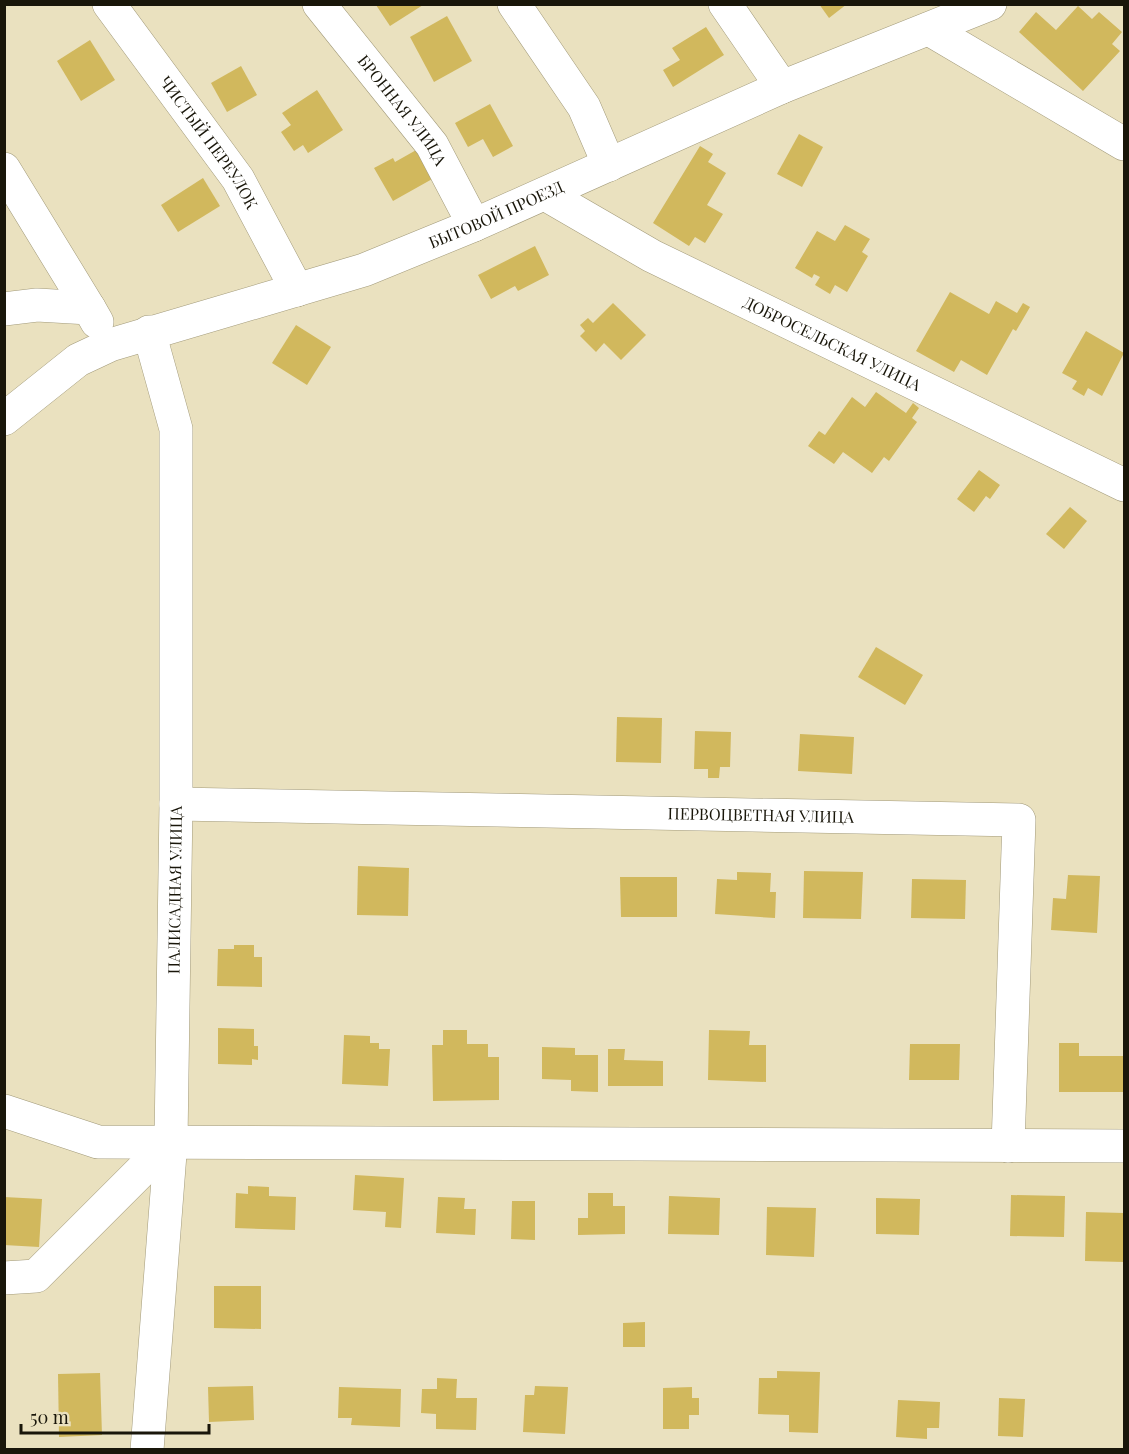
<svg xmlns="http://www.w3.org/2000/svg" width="1129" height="1454" font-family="'Playfair Display',serif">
  <rect width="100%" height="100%" fill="#eae1bf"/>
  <g fill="#d1b85d">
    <polygon points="819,4 847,4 829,18"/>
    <polygon points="376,5 423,5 390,26"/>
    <polygon points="1078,6 1092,19 1099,12 1122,32 1112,44 1120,51 1083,91 1019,32 1036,12 1056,30"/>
    <polygon points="447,16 472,61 434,82 410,37"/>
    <polygon points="706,27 724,55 673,87 663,70 680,60 672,48"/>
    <polygon points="90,40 115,80 81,101 57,61"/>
    <polygon points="241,66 257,95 227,112 211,83"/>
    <polygon points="317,90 343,130 308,153 303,145 294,151 281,132 291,125 282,113"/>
    <polygon points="490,104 513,146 493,157 483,139 468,147 455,123"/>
    <polygon points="799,134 823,147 802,187 777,174"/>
    <polygon points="700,146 713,154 708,162 726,173 707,205 723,214 705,243 695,237 689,246 653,223"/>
    <polygon points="418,149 434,178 393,201 374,168 393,158 395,162"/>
    <polygon points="203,178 220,206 178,232 161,205"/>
    <polygon points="845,225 870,239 862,252 868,256 847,292 835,285 830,294 815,285 820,277 814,274 812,278 795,268 817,231 835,241"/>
    <polygon points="535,246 549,275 518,291 515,286 491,299 478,275"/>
    <polygon points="950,292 989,314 996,301 1017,313 1023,303 1030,307 1016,331 1013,329 987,375 961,360 954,372 916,351"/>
    <polygon points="613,303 646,335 621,360 604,343 596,352 580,336 585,331 580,325 588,318 593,323"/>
    <polygon points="296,325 331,347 307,385 272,363"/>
    <polygon points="1086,331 1124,353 1102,396 1088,388 1084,396 1072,389 1077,381 1062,373"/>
    <polygon points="876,392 906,413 913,403 919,408 912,418 917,422 889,461 884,457 872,473 843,452 834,464 808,446 819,431 825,435 852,397 865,407"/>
    <polygon points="979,470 1000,485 990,499 986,496 974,512 957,499"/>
    <polygon points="1070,507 1087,521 1064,549 1046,534"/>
    <polygon points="876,647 923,675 905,705 858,677"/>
    <polygon points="617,717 662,718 661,763 616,762"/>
    <polygon points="695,731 731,732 730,767 720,767 719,778 708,778 708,769 694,769"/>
    <polygon points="800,734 854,737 852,774 798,771"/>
    <polygon points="358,866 409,868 408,916 357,915"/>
    <polygon points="804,871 863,872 861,919 803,918"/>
    <polygon points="737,872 771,873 770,892 776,892 775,918 715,914 717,879 737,880"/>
    <polygon points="1068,875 1100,876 1097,933 1051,930 1053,898 1066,899"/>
    <polygon points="620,877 677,877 677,917 621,917"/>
    <polygon points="912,879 966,880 965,919 911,918"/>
    <polygon points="234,945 254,945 254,957 262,957 262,987 217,986 218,949 234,949"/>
    <polygon points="218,1028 254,1029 254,1046 258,1046 258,1060 252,1059 252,1065 218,1064"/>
    <polygon points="443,1030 467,1030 467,1044 488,1044 488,1057 499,1057 499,1100 433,1101 432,1045 443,1045"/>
    <polygon points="709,1030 750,1031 749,1045 766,1045 766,1082 708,1080"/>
    <polygon points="344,1035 370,1036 370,1043 379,1043 379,1049 390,1049 388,1086 342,1084"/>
    <polygon points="1059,1043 1079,1043 1079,1056 1124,1056 1123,1092 1059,1092"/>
    <polygon points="910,1044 960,1044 959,1080 909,1080"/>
    <polygon points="542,1047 575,1048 575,1055 598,1055 598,1092 571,1091 571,1080 542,1079"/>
    <polygon points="608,1049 625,1049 624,1060 663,1061 663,1086 608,1086"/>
    <polygon points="355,1175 404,1178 401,1228 385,1227 386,1212 353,1210"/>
    <polygon points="248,1186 269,1187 269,1196 296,1197 295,1230 235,1228 236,1193 248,1194"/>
    <polygon points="588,1193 613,1193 613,1206 625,1206 625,1234 578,1235 578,1218 588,1218"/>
    <polygon points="1011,1195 1065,1196 1064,1237 1010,1236"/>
    <polygon points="669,1196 720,1198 719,1235 668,1234"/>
    <polygon points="4,1197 42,1199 39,1247 4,1245"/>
    <polygon points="438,1197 465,1198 464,1209 476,1209 475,1235 436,1233"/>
    <polygon points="876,1198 920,1199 919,1235 876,1234"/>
    <polygon points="512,1201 535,1201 535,1240 511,1239"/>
    <polygon points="767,1207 816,1208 814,1257 766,1255"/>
    <polygon points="1086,1212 1124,1213 1124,1262 1085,1261"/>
    <polygon points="214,1286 261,1286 261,1329 214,1328"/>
    <polygon points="645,1322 645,1347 623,1347 623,1323"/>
    <polygon points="777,1371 820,1372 818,1433 789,1432 789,1415 758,1414 759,1378 777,1378"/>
    <polygon points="100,1373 102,1435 59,1437 58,1374"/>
    <polygon points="437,1378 457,1379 456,1398 477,1398 476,1430 436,1429 436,1414 421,1413 422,1389 437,1389"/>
    <polygon points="253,1386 254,1420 209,1422 208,1387"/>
    <polygon points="535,1386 568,1387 565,1434 523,1432 525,1395 534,1395"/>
    <polygon points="339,1387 401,1389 400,1427 351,1425 352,1418 338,1418"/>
    <polygon points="692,1387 692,1398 699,1398 699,1415 689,1415 689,1429 663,1429 663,1388"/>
    <polygon points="999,1398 1025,1399 1023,1437 998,1436"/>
    <polygon points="898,1400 940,1402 939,1428 927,1428 927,1439 896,1437"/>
  </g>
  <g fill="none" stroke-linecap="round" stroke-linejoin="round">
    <defs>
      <g id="minor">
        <path id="s1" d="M109,4L238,179L297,290"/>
        <path id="s2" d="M319,4L432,145L474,225"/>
        <polyline points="514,4 584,107 609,165"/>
        <polyline points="725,4 782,87"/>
        <polyline points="929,29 1124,144"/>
        <polyline points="4,169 89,308"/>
        <path id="s3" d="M545,194L652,256L1124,485"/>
        <polyline points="4,309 37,305 89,308 97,322"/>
        <path id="s4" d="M4,419L78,360L110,345L364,270L474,225L782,87L990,4"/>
        <path id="s5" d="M176,804L1019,820L1008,1146"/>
        <polyline points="4,1111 98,1142 1124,1146"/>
        <polyline points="4,1278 36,1276 171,1141"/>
        <path id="s6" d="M147,1450L171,1141L176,804V429L149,332"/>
      </g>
    </defs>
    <use href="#minor" stroke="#a29a7a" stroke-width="34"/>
    <use href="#minor" stroke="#fff" stroke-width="33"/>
  </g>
  <g text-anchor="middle" stroke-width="4.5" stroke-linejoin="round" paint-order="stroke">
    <g font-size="16" fill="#19160a" stroke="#eae1bf">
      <text dy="6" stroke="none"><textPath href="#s2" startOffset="135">БРОННАЯ УЛИЦА</textPath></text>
      <text dy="6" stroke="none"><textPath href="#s1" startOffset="171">ЧИСТЫЙ ПЕРЕУЛОК</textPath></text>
      <text dy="6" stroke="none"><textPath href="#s4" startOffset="538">БЫТОВОЙ ПРОЕЗД</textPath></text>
      <text dy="6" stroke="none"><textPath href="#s3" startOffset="324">ДОБРОСЕЛЬСКАЯ УЛИЦА</textPath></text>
      <text dy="6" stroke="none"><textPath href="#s5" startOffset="585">ПЕРВОЦВЕТНАЯ УЛИЦА</textPath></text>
      <text dy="6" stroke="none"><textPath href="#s6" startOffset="561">ПАЛИСАДНАЯ УЛИЦА</textPath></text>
    </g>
  </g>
  <rect width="1129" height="1454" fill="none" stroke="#19160a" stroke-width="12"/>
  <path d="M21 1424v9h188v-9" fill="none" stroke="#19160a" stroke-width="3"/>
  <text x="30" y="1424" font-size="18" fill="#19160a" stroke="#eae1bf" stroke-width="4.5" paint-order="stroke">50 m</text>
</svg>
